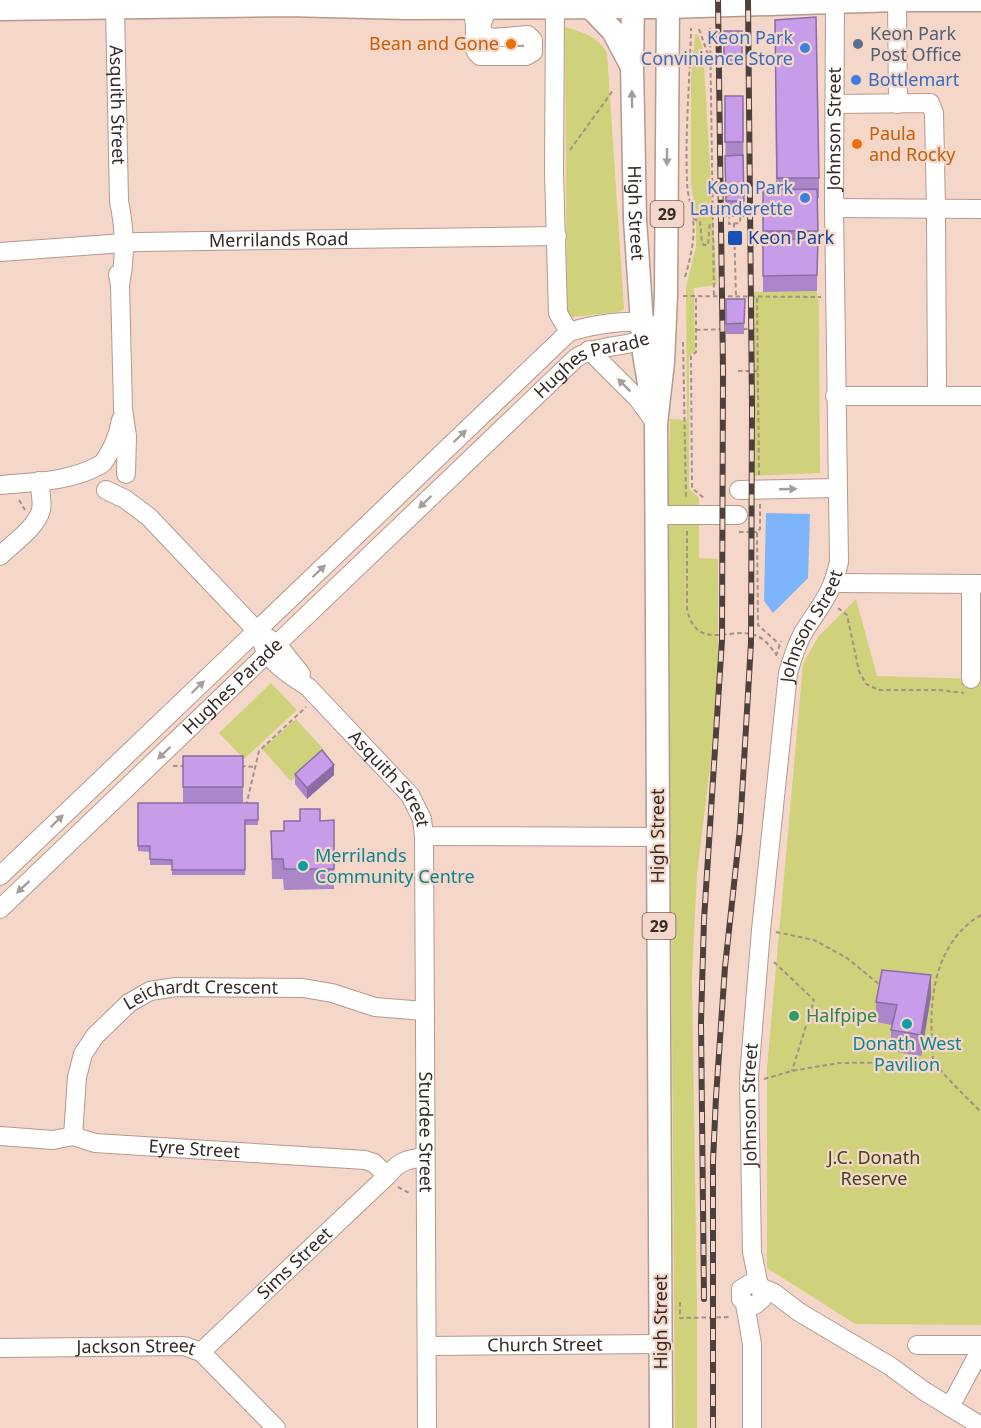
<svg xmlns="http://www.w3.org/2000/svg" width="981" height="1428" font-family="'Noto Sans',sans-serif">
  <rect width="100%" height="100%" fill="#f5d7ca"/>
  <g fill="#cfd27b">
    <path d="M565,27C582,32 598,36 607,53L624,309L618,312L572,317L567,314Z"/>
    <polygon points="695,34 698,35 703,48 717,285 694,288 695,351 689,356 689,489 699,498 699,558 718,559 718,677 710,767 697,874 692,976 697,1304 697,1428 675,1428 668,492 670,419 687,420 686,287 696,247 696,212 691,185 691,79"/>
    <polygon points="817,291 819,307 820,473 752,476 749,292"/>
    <polygon points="856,599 877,676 981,679 981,1325 855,1324 767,1268 767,1068 803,664 818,637"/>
    <polygon points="271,683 297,710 244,759 219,733"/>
    <polygon points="296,719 325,751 291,781 262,749"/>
  </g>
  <polygon fill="#7eb5fa" points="766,513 810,514 808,578 773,613 764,601"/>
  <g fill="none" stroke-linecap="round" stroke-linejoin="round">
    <defs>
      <g id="minor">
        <polyline points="897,0 898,104"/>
        <path id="s1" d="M115,7L119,201C125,230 126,256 120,285"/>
        <path d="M472,7C473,14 475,21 475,28C476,40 469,46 480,56H526L533,52V40L528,35L492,38L484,35L481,26L488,7"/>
        <polyline points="555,7 554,172 558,313 569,332"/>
        <polyline points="834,104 930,103 934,113 936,209 937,396"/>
        <polyline points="834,208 981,209"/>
        <path id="s2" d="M0,252L138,242L557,236"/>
        <polyline points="118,274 120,285 123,409 127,436 126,474"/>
        <polyline points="589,350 638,399 656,424"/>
        <polyline points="835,396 981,396"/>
        <path d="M103,463C113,448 118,437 121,420"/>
        <path d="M0,485C34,482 69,482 100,465"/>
        <polyline points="106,490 125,499 149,517 257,631 277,644 301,674"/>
        <polyline points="739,490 837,488"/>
        <polyline points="656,515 738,515"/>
        <path d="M0,556C13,543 36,528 41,510C43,501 40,490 39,481"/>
        <polyline points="834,583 981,584"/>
        <polyline points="971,584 971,679"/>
        <path id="s3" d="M263,645C271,664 291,676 308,687L410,795L422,819L424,836L658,837"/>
        <path id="s4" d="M424,836L427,1428"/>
        <path d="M0,876L569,332C592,325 632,317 654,326"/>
        <path id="s5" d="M0,909L576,358C600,343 629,349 653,335"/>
        <path id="s6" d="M0,1136L53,1140L73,1136L95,1143L365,1160L374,1163L387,1176"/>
        <path id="s7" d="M73,1136L77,1077L83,1054L95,1036L129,1003L150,991L176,987L303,988L332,993L375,1007L424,1011"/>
        <path id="s8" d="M759,1286L752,1252L749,1077L761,930L788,673C792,659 796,646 803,633C820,605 831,597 839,562L834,208L835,0"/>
        <polyline points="761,1289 762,1299 755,1305 748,1305 741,1299 741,1289 751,1283 774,1293 799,1312 890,1366 924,1391 981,1426"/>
        <polyline points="745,1304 752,1344 752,1428"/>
        <polyline points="917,1345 981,1345"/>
        <path id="s9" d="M428,1346L661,1344"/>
        <path id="s10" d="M0,1348L184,1346L201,1352L276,1428"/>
        <path id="s11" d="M201,1352L389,1174C399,1161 409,1159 425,1157"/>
        <polyline points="950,1407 981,1349"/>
      </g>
      <g id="major">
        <path id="s12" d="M633,0L632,66L635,219L644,354L651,396"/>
        <polyline points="589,6 613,31 631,65"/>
        <polyline points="0,9 287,5 407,8 668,7 897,0 981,0"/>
        <polyline points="661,1428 656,424 663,362 666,295 668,0"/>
      </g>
    </defs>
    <use href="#minor" stroke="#b4998d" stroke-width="20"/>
    <use href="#major" stroke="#b4998d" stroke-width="25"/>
    <g stroke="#a69086" stroke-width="2" stroke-dasharray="4.5 3" stroke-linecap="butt">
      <polyline points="710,28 714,297"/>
      <polyline points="699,29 709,57"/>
      <polyline points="570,150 614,89"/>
      <polygon points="729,199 741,199 740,223 729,224"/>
      <polyline points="711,207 726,207"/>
      <polyline points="693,219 700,221 702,243 704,245 708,245 710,222"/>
      <polyline points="734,223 736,298"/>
      <path d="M685,277C691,257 695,238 693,218C691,205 687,193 687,181C685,130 690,79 691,28"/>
      <polyline points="683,296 821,297"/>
      <polyline points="696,298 696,352 691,356 692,488 705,499"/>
      <polyline points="757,298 759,475"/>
      <polyline points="743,329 758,329"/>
      <polyline points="696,330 728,329"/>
      <polyline points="683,342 686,498"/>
      <polyline points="738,371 758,371"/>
      <polyline points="19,500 25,510"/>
      <polyline points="760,504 760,529 757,532 758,625 779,644"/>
      <path d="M687,531V609C697,655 734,623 759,637C766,640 771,648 776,654"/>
      <polyline points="739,532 757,532"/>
      <polyline points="838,608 847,615 859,671 866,684 879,690 939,690 964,693"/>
      <polyline points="776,656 781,641"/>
      <polyline points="173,766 185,766"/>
      <polyline points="241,766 256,767"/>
      <polyline points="246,806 259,751 306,707"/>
      <path d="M981,915C938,940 929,992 932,1038C933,1044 931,1055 934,1061C937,1069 973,1104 981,1112"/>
      <polyline points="776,932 814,940 847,958 880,985"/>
      <polyline points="774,962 814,1000 792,1071"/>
      <polyline points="764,1079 792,1071 839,1063 934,1062"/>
      <polyline points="398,1187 409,1193"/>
      <polyline points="680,1302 680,1318 731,1317"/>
    </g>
    <use href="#minor" stroke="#fff" stroke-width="18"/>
    <use href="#major" stroke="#fff" stroke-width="22"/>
    <defs>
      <g id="rail">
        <polyline points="704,1299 701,1022 704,920 722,640 723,371 718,0"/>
        <polyline points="713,1428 713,1161 716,1097 725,967 740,829 751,643 752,408 748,0"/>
      </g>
    </defs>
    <use href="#rail" stroke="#4e413b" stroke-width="6"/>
    <use href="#rail" stroke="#f5d7ca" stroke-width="4" stroke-dasharray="11" stroke-linecap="butt"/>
  </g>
  <g fill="#ab86c8">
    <polygon points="775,20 819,178 819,198 818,198 817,291 763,292 763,190 776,190"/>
    <polygon points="724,31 742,31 742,65 724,66"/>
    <polygon points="725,96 743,96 744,217 726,217"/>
    <polygon points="726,299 745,299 744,334 726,334"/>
    <rect x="183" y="756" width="60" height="47"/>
    <polygon points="295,774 334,775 307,799 295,784"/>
    <polygon points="138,803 258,803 258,825 245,825 245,875 172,875 172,865 150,865 150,852 138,851"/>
    <polygon points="334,820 334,889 284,890 283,879 272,879 271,831 284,831 320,821"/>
    <polygon points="931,996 921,1056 891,1051 891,1030 892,1025 876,1022 876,1002"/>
  </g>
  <g fill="#8b6da3">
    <polygon points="334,765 334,775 307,799 307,788"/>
    <polygon points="931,975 931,996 921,1056 921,1035"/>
  </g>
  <g fill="#c79ce9" stroke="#8b6da3" stroke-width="1.5">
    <polygon points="816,17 819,178 777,178 775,20"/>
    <rect x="724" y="31" width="18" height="24"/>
    <rect x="725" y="96" width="18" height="46"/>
    <polygon points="743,155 744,201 726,201 725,156"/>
    <polygon points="817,189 818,231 763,231 763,190"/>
    <polygon points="763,239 818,239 817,275 763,276"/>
    <polygon points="726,299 745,299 744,323 726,324"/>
    <polygon points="322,750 334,765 307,788 295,774"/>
    <rect x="183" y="756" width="60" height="31"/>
    <polygon points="138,803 258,803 258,820 245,820 245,870 172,870 172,860 150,859 150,846 138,846"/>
    <polygon points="300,809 320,809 320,821 334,820 334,869 284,869 283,859 272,859 271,831 284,831 284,821 300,821"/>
    <polygon points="882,970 931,975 921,1035 891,1030 897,1005 876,1002"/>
  </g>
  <defs><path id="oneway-solid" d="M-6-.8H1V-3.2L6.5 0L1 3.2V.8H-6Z" transform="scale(1.5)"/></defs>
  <g fill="#a49f9d">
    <use href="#oneway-solid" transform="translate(632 99) rotate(-91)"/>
    <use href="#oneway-solid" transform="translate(667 157) rotate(90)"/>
    <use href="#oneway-solid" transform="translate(624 385) rotate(-135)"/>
    <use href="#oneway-solid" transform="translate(460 436) rotate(-44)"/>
    <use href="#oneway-solid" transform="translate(788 489) rotate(-2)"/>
    <use href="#oneway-solid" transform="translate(425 502) rotate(136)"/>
    <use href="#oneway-solid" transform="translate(319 571) rotate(-44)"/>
    <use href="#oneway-solid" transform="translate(198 687) rotate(-44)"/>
    <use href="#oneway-solid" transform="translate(164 753) rotate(136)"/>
    <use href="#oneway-solid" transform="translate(57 821) rotate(-44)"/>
    <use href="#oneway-solid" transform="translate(23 887) rotate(137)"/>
  </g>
  <g fill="#e8710a" stroke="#f5d7ca" stroke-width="2">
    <circle cx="511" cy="44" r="6"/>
    <circle cx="857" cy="144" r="6"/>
  </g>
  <circle fill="#5c6f8a" stroke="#f5d7ca" stroke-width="2" cx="858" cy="44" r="6"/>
  <g fill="#3f7fe0" stroke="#f5d7ca" stroke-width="2">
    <circle cx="805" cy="48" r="6"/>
    <circle cx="856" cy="80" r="6"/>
    <circle cx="805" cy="198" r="6"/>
  </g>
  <rect fill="#1a4fb4" stroke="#f5d7ca" stroke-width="2" x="727" y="230" width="16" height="16" rx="3"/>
  <g fill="#0f9aa8" stroke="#f5d7ca" stroke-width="2">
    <circle cx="303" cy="866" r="6"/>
    <circle cx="907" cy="1024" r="6"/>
  </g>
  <circle fill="#2e9e5b" stroke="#f5d7ca" stroke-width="2" cx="794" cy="1016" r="6"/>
  <g text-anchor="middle" stroke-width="4.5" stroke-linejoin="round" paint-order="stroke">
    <g fill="#f5d7ca" stroke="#6f5e56" stroke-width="1.5">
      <rect x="650.5" y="201" width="33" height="26" rx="4.5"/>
      <rect x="642.5" y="913" width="33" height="26" rx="4.5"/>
    </g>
    <g font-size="16" font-weight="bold" fill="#352a25">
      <text x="667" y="220">29</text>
      <text x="659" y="932">29</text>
    </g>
    <g font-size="18" fill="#4e5e75" stroke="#f5d7ca" text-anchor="start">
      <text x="870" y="40">Keon Park<tspan x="870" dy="21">Post Office</tspan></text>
    </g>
    <g font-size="18" fill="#366cbe" stroke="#f5d7ca" text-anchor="end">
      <text x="793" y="44">Keon Park<tspan x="793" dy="21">Convinience Store</tspan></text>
      <text x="868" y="86" text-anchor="start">Bottlemart</text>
      <text x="793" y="194">Keon Park<tspan x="793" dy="21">Launderette</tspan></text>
    </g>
    <g font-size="18" fill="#c56008" stroke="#f5d7ca" text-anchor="end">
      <text x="499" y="50">Bean and Gone</text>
      <text x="869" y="140" text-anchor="start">Paula<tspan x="869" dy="21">and Rocky</tspan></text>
    </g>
    <g font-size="18" fill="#352a25" stroke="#f5d7ca">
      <text dy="6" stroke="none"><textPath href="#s1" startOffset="98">Asquith Street</textPath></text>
      <text dy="6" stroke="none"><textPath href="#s8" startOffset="1172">Johnson Street</textPath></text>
      <text dy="6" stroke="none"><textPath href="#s12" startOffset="213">High Street</textPath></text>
      <text dy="6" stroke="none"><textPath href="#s2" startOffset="279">Merrilands Road</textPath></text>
      <text dy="6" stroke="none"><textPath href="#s5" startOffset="808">Hughes Parade</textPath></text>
      <text dy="6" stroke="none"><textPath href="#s8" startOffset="668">Johnson Street</textPath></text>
      <text dy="6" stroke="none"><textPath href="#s5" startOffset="322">Hughes Parade</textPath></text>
      <text dy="6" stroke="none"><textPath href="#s3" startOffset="186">Asquith Street</textPath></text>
      <text transform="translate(658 836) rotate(-90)" y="6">High Street</text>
      <text dy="6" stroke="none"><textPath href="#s7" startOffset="226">Leichardt Crescent</textPath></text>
      <text dy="6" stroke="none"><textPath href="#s8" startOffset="182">Johnson Street</textPath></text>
      <text dy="6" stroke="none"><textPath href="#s4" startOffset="296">Sturdee Street</textPath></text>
      <text dy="6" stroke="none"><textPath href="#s6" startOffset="196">Eyre Street</textPath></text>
      <text dy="6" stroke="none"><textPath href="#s11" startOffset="129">Sims Street</textPath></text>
      <text transform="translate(661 1322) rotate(-90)" y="6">High Street</text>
      <text dy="6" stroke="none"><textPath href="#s9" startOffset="117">Church Street</textPath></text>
      <text dy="6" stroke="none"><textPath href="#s10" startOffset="136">Jackson Street</textPath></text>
    </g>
    <g font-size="18" fill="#164399" stroke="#f5d7ca" text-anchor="start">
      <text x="748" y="244">Keon Park</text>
    </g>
    <g font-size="18" fill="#0d838f" stroke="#f5d7ca" text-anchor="start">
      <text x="315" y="862">Merrilands<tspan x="315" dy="21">Community Centre</tspan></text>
      <text x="907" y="1050" text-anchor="middle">Donath West<tspan x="907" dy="21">Pavilion</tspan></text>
    </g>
    <g font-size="18" fill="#27864d" stroke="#f5d7ca" text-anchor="start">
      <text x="806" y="1022">Halfpipe</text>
    </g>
    <g font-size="18" fill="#42431c" stroke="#f5d7ca">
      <text x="874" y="1164">J.C. Donath<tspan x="874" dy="21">Reserve</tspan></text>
    </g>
  </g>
</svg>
